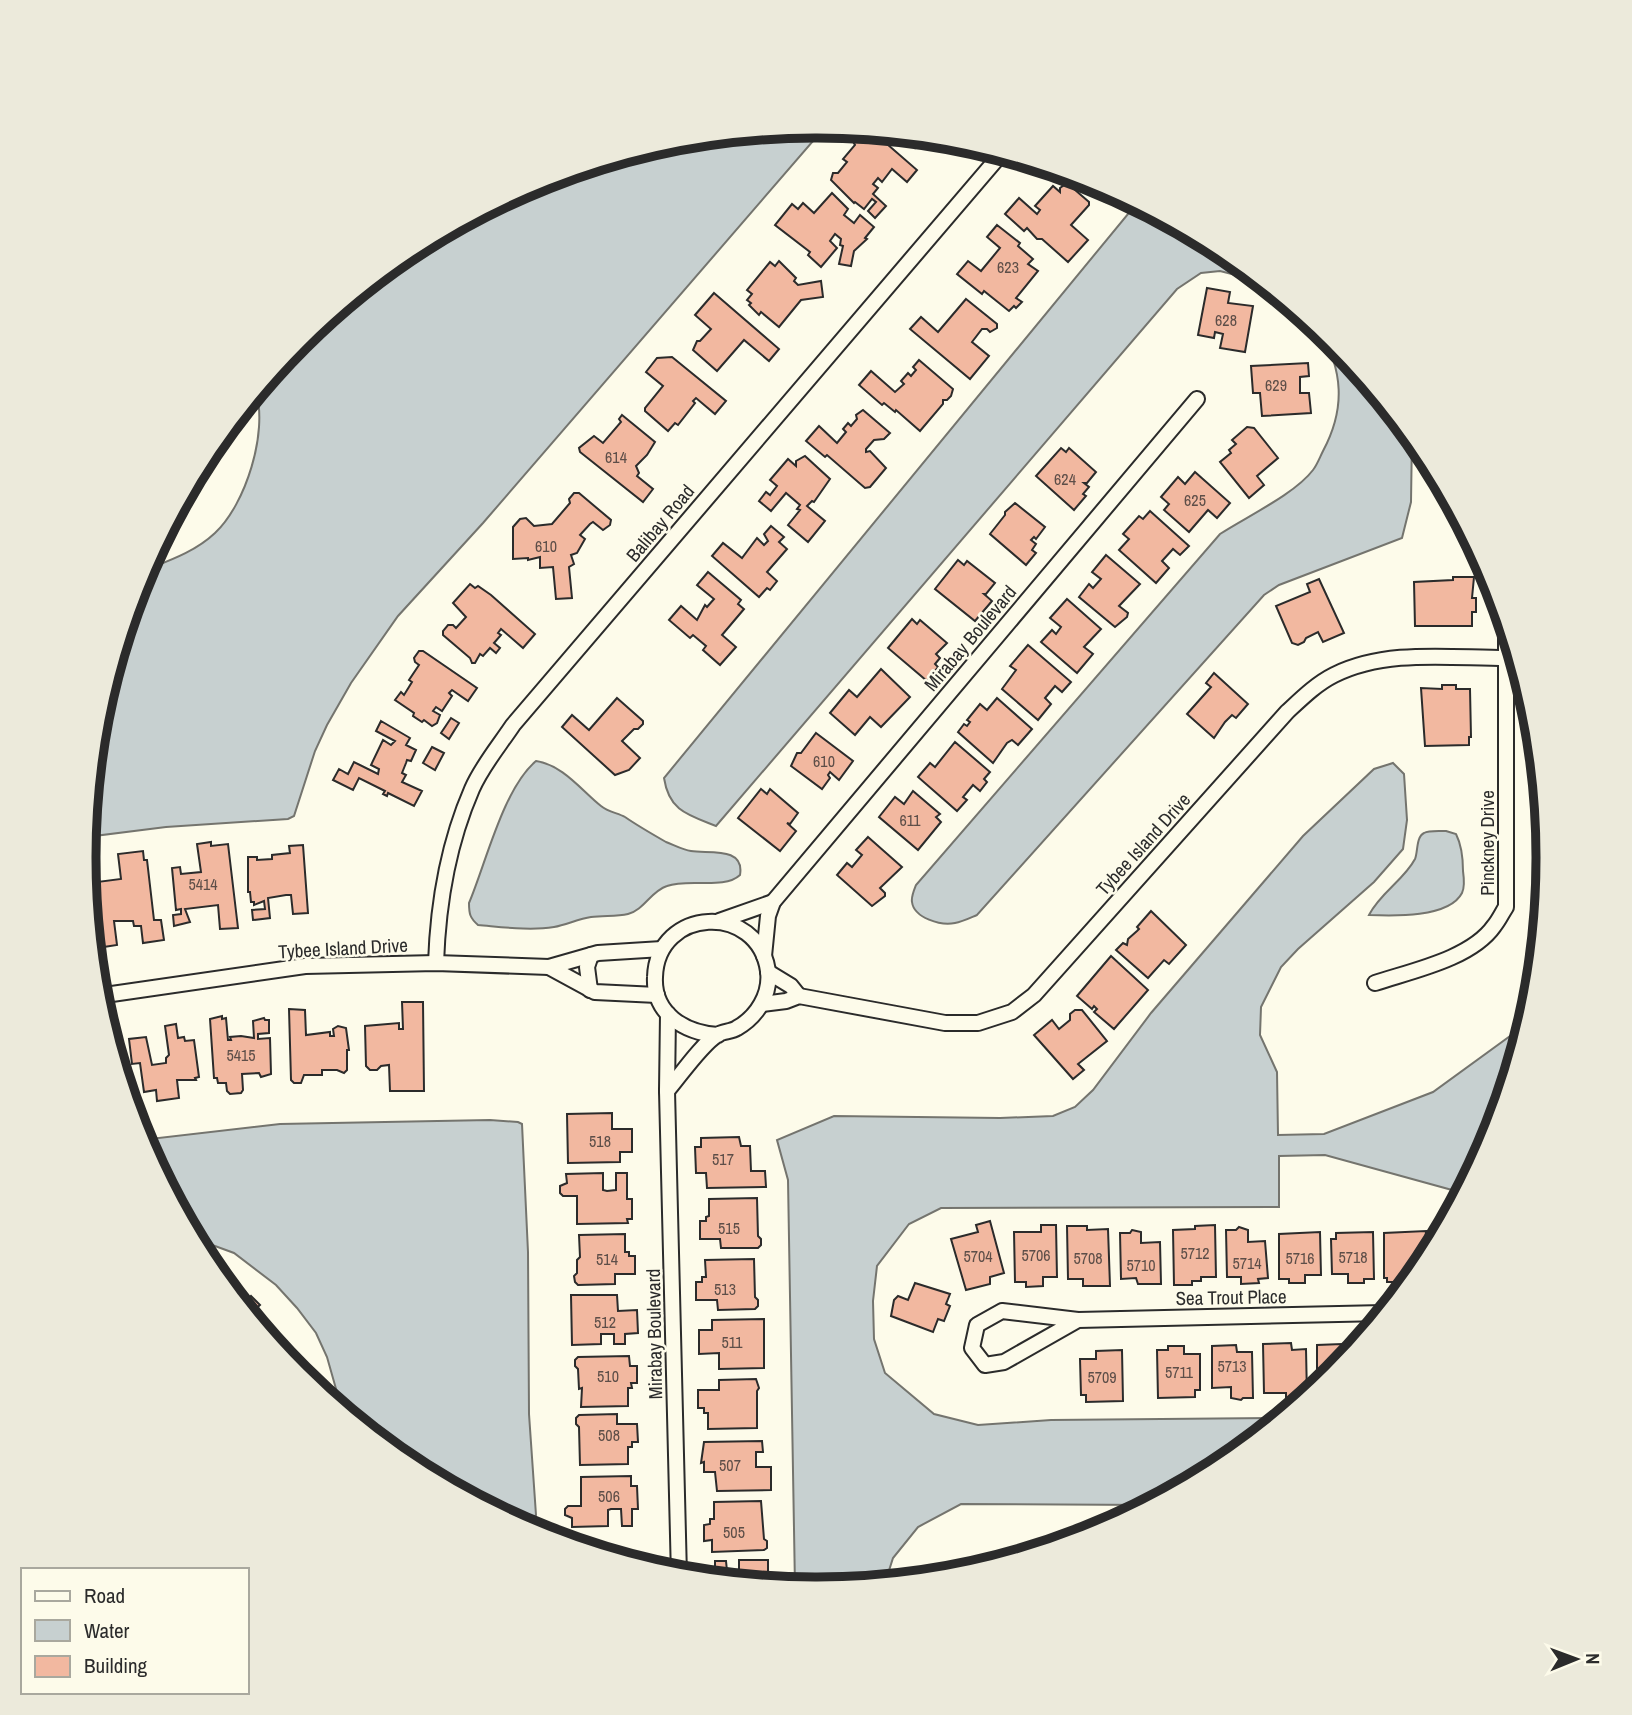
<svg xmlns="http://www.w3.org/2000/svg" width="1632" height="1715" font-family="'Archivo Narrow',sans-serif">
  <rect width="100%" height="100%" fill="#fdfbea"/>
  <g fill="#c7d0d0" stroke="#74746e" stroke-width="2">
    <path d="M816,126H826L483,523L398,616L351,683L327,725L315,751L294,816L288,819L166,827L86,837L98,714L140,577L143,571C168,561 195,552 215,533C246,504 268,432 256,392L299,340L410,249L536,181L674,139Z"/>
    <path d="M1137,203L1223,249L1263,282L1220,271L1201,273L1177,289L716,826C688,815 669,811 664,778Z"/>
    <path d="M1319,328L1334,340L1412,435L1411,502L1402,538L1279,585L1264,595L977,915C970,918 962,922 955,923C941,926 914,918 912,902C911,897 914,890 916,885L1220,534C1246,517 1295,494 1313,470C1317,465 1320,457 1323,451C1346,408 1343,370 1319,328Z"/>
    <path d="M536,761C563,765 581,790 601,806C608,812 618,813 625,817C638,826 652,834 666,842C674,845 683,850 691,851C708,854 745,846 740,875C724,890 689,878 667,886C651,891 644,910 628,914C616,917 603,915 591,917C578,919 566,925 554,927C530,931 502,927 478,925C470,918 469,914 469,903C486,863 503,789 536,761Z"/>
    <polygon points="1393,763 1404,774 1407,820 1403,849 1374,882 1298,949 1281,967 1261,1007 1260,1035 1277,1072 1278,1135 1324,1134 1433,1092 1517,1031 1523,1036 1492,1138 1463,1193 1325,1155 1279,1156 1279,1207 941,1208 909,1224 877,1266 873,1301 874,1339 885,1373 934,1414 978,1425 1051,1420 1282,1418 1222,1466 1150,1505 961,1504 918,1527 893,1558 885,1583 816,1589 795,1587 788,1180 777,1140 834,1116 1000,1118 1053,1116 1075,1107 1093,1090 1151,1013 1303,836 1374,769"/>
    <path d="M1446,831L1456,834C1462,846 1463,858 1463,871C1464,878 1465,887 1462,893C1449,918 1393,916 1369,915C1380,893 1404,880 1415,859C1418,852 1416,837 1424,833C1429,830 1440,831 1446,831Z"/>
    <polygon points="490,1120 518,1122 522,1124 528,1252 529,1414 536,1515 530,1519 507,1518 409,1466 342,1410 327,1357 316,1333 297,1308 276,1285 234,1253 193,1238 141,1140 280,1124"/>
  </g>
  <g fill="#f2b8a0" stroke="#2b2b2b" stroke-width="2">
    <polygon points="862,130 872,131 917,170 907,182 892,169 882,182 878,178 873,184 878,188 873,194 886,206 875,218 868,211 876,202 872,199 864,209 855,202 854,203 831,180 833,173 838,173 847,162 843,159 855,145 851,138 857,131"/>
    <polygon points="905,134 926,136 915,148 902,137"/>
    <polygon points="1085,178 1096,181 1126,197 1121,203 1112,195 1105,202 1081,182"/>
    <polygon points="1067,183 1089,202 1089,205 1071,225 1088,240 1068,262 1042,239 1037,239 1027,228 1024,231 1005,214 1019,198 1037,214 1040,210 1035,206 1053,186 1060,192 1060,188"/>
    <polygon points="832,193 848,209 844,215 854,223 860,215 874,227 865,238 867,239 854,251 851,266 839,264 843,246 840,245 841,239 835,234 830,241 837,248 821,267 808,255 810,252 775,225 792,204 798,209 803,203 814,213"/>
    <polygon points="997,225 1020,243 1018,246 1033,259 1028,264 1038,271 1016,298 1022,302 1016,308 1014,306 1009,311 984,291 982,294 957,274 968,261 981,271 1000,248 987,237"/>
    <polygon points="779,261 796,278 794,281 798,285 821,281 823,297 801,300 779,327 761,312 759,315 749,305 751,303 747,300 752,294 747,290 770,262 775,266"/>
    <polygon points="1207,288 1230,292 1228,303 1253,306 1245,352 1220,348 1223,334 1215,332 1214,338 1198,335"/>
    <polygon points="714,293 779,349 769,361 744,340 717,371 693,350 697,341 700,341 711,329 695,315"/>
    <polygon points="966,299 997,324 997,328 990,332 987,329 982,329 972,342 989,356 970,379 910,329 921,317 938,332"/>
    <polygon points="672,357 726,401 715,414 696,398 693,401 695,403 678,425 675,423 668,431 645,411 645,408 663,386 646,372 657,358"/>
    <polygon points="919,360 953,389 951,396 947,400 943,400 943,404 920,431 896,410 895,412 884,403 882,405 859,385 871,371 895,392 904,384 901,381 908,373 911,376 916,370 913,367"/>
    <polygon points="1308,363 1309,376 1300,377 1300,393 1309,393 1311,413 1262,416 1260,393 1253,393 1251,366"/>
    <polygon points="863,410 890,433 884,439 874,440 866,449 866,452 870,451 886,468 870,487 865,488 827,455 825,457 806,441 819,426 837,443 846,432 843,429 848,423 851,426 857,419 856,415"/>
    <polygon points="622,415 655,442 647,455 636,466 639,473 637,476 653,489 643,502 580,452 579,448 594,436 603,443 621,422 619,419"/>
    <polygon points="1247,427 1254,428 1278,458 1257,476 1264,485 1249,498 1220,462 1231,453 1229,450 1236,444 1232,440"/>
    <polygon points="1061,448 1066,452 1069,448 1096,472 1087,483 1084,483 1089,487 1083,494 1086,496 1074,510 1036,476"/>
    <polygon points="805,456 830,479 814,502 812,501 807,506 825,521 808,542 788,525 800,510 797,509 800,505 786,493 771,511 759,501 766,492 770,495 777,486 770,480 788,459 796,466 796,461"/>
    <polygon points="203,458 213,466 186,507 180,502"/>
    <polygon points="1195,472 1230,503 1217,518 1208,510 1189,532 1164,510 1169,504 1161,497 1178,477 1185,484"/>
    <polygon points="574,493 579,493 611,520 610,525 603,530 593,522 590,524 580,535 585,539 577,553 571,555 574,564 569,567 572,598 556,599 553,567 540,568 540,557 528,560 528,558 513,559 513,527 520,519 526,518 534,526 552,524 570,503 569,499"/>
    <polygon points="1015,503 1045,527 1036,539 1034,537 1031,540 1036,544 1032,550 1036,553 1026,565 990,534 1005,515 1005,512"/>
    <polygon points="1150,511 1189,546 1180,555 1173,549 1162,561 1169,568 1156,583 1119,550 1129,539 1123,534 1139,516 1143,519"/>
    <polygon points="771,526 784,537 779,542 787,549 767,572 777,581 770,590 767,588 759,597 712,556 723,543 742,558 757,538 764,545 768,541 764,534"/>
    <polygon points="1106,555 1140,584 1119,606 1128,613 1127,617 1115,627 1079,597 1089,584 1093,588 1101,579 1092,572"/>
    <polygon points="958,560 964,565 967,561 995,583 986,594 984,594 992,601 975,621 935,589"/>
    <polygon points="708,572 741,600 738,604 744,609 722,635 736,647 720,665 703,650 706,646 693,635 690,638 669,620 681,606 697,620 705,605 707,607 714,599 697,585"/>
    <polygon points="1453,577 1474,577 1472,598 1476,598 1476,612 1472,612 1472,626 1415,626 1414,582 1453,580"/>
    <polygon points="1319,579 1344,633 1323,642 1318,632 1306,638 1304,642 1298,645 1292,643 1276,606 1310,592 1307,584"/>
    <polygon points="470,584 475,588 478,586 491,595 535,634 523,648 501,629 498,633 501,635 494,643 500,648 496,653 490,648 483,656 480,654 475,663 472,663 470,658 443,635 443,631 448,625 453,625 456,628 466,617 453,603"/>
    <polygon points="1067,599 1101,629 1084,647 1093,654 1077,673 1041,642 1052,630 1056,634 1061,627 1050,618"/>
    <polygon points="912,619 917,624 920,620 947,643 936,654 940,658 935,664 938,667 927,681 888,648"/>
    <polygon points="1028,645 1071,682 1062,692 1055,686 1045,698 1051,704 1038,720 1002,689 1016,670 1010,666"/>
    <polygon points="419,651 423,651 477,688 468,701 452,690 449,693 452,696 442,711 436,707 433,711 440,715 437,723 432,726 424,720 422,722 413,716 414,713 395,700 401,692 404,695 412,682 409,680 419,665 415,662 414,658"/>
    <polygon points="881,669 910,697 881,727 870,717 855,735 830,713 849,690 857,697"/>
    <polygon points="1214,673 1248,704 1236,718 1232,715 1225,722 1214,738 1187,714 1211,687 1206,683"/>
    <polygon points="1442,685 1456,685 1456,689 1470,689 1471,737 1469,737 1469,745 1425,746 1421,688 1442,689"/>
    <polygon points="617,698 643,721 643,724 638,729 634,729 622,741 640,758 629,770 615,775 562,727 572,715 589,730"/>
    <polygon points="997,698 1032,729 1018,745 1012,740 1007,743 993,763 958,732 964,724 967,726 970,722 967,720 980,704 987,710"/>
    <polygon points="451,718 459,723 449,739 441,733"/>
    <polygon points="381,721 410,738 406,745 416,750 411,761 407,760 406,763 402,773 406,775 402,782 422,791 414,806 388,793 387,796 383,794 385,791 359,778 353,790 333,780 339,769 348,774 354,762 378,774 379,769 371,765 383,740 391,745 395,741 376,731"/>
    <polygon points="816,733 853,761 839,780 830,772 828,775 830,778 822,789 791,766 797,753 801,753"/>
    <polygon points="955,742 990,772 984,779 987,782 980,791 973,785 963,797 967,800 957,811 918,777 930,763 935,767"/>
    <polygon points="432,747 444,753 435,770 423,763"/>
    <polygon points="761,789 767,794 770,789 798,813 790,824 787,823 796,831 780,851 738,818"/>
    <polygon points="913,791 940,814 936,817 941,822 918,850 879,817 895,797 904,804"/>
    <polygon points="1538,793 1542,793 1547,845 1539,845"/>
    <polygon points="868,837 902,867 880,888 885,893 885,896 872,906 837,875 847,863 852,867 862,855 856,850"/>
    <polygon points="211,842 211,846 228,844 238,928 220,929 218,905 185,909 190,922 174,926 173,915 181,914 181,909 176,910 172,868 180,867 181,874 201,872 197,844"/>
    <polygon points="303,845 308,913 293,914 291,895 286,895 268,898 270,918 253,920 252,910 265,909 264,901 254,905 254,902 251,902 250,892 248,892 248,857 257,857 257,860 272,859 272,855 290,853 289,846"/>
    <polygon points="143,851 144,860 147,860 154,920 161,920 164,940 143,943 141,926 134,926 133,921 114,921 117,945 97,948 95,925 101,924 96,901 99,900 97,882 121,879 118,854"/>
    <polygon points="1534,859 1548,860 1544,900 1543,884 1533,884"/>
    <polygon points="1151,911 1186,945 1169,964 1164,960 1148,978 1116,950 1123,943 1127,945 1128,939 1137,931 1139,929 1137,927"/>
    <polygon points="1111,956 1148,990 1114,1029 1094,1012 1097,1009 1094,1006 1092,1009 1077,996"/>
    <polygon points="402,1002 423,1002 424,1091 390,1091 389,1065 381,1066 377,1070 370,1070 366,1066 365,1026 399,1023 399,1029 403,1029"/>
    <polygon points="289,1009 305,1010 306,1035 330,1032 330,1036 334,1036 333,1029 338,1026 346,1028 349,1050 347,1050 347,1070 344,1073 337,1070 322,1070 322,1075 304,1075 301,1083 294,1083 291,1080"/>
    <polygon points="1075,1010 1082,1010 1107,1041 1078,1064 1084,1070 1073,1079 1034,1035 1052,1020 1059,1029 1070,1020 1070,1014"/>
    <polygon points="222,1016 222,1019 226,1018 228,1040 231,1040 230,1037 241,1036 254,1038 253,1021 264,1018 265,1020 269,1020 269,1033 258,1034 258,1039 270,1038 271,1074 261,1077 259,1073 242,1074 243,1090 241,1093 230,1094 227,1091 226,1083 218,1083 217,1078 214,1078 210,1019"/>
    <polygon points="176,1024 178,1038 184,1037 185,1041 194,1040 199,1077 195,1078 196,1080 177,1080 179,1098 157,1101 156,1090 144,1092 140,1063 132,1064 129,1039 146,1037 152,1065 166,1063 166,1058 169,1055 165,1026"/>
    <polygon points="612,1113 612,1129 632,1129 632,1152 620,1152 620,1162 568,1163 567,1114"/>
    <polygon points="739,1137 741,1146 750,1146 751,1171 765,1171 766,1187 707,1188 706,1173 696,1173 695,1147 701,1147 701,1138"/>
    <polygon points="603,1173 603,1190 607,1191 616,1190 616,1173 627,1173 627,1199 632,1199 632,1219 627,1219 628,1223 577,1224 577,1196 563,1196 560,1193 560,1186 567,1183 566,1174"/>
    <polygon points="757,1198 758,1236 761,1239 761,1245 758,1248 721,1248 720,1239 700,1239 700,1221 706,1221 706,1217 709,1216 709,1199"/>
    <polygon points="990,1221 1004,1273 990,1277 990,1284 966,1290 951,1239 978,1232 976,1225"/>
    <polygon points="1041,1225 1056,1225 1057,1277 1043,1277 1043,1286 1026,1287 1026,1282 1015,1282 1014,1232 1041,1232"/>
    <polygon points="1215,1225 1216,1277 1201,1277 1201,1281 1192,1281 1192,1285 1174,1285 1173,1230 1195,1229 1195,1226"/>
    <polygon points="1067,1226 1087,1226 1087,1230 1108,1229 1110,1286 1083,1286 1083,1279 1068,1279"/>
    <polygon points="1239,1227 1248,1230 1248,1242 1265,1241 1268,1278 1258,1279 1259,1283 1241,1284 1241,1277 1227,1277 1226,1230 1236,1230"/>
    <polygon points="1132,1230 1141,1232 1141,1243 1160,1242 1161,1284 1138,1284 1136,1278 1121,1279 1120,1233 1130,1233"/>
    <polygon points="1426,1231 1424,1265 1416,1275 1408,1277 1409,1282 1387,1282 1387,1278 1384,1278 1384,1233"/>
    <polygon points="1320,1232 1321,1275 1305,1275 1305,1283 1289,1283 1289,1279 1279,1279 1279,1234"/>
    <polygon points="1373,1232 1374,1279 1364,1279 1364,1283 1348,1283 1348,1274 1332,1274 1331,1239 1336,1239 1336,1233"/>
    <polygon points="625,1234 625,1252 629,1252 629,1256 635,1256 635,1274 615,1274 615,1284 578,1285 575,1282 574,1276 577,1273 577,1260 580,1257 579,1235"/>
    <polygon points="754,1259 755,1297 758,1300 758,1306 755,1309 718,1310 717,1300 696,1300 696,1282 702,1282 702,1277 706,1277 705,1260"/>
    <polygon points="915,1283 950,1294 946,1304 950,1306 944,1321 938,1319 933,1332 891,1316 894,1300 898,1296 908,1300"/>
    <polygon points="571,1295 617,1295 618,1311 637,1310 638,1333 625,1334 625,1344 614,1344 614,1334 601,1334 601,1344 572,1345"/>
    <polygon points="251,1296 260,1305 249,1315 241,1305"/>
    <polygon points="764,1319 764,1368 719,1369 719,1353 699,1354 699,1330 712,1330 712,1320"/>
    <polygon points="1291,1343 1292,1350 1306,1349 1307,1397 1300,1403 1286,1403 1286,1393 1264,1393 1263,1344"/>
    <polygon points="1342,1344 1344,1351 1354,1351 1333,1375 1317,1389 1317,1345"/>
    <polygon points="1236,1345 1237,1352 1252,1352 1253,1398 1243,1398 1241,1400 1231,1398 1231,1387 1212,1388 1212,1346"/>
    <polygon points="1168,1346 1184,1346 1184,1354 1200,1354 1200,1390 1195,1390 1195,1397 1158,1398 1157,1350 1168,1350"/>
    <polygon points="1122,1350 1123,1401 1086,1402 1086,1395 1081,1395 1080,1359 1096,1359 1096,1351"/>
    <polygon points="629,1356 630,1366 637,1366 637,1383 631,1383 632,1388 628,1388 628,1406 581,1407 582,1388 579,1389 578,1369 575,1366 575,1360 578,1357"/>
    <polygon points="756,1379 759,1388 757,1391 757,1428 708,1429 708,1413 704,1413 704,1408 698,1408 698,1390 719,1390 719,1380"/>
    <polygon points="617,1414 617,1424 637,1424 638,1442 632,1442 632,1447 628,1447 628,1464 580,1465 579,1427 576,1424 576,1418 579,1415"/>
    <polygon points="762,1441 763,1452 756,1452 756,1467 771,1467 771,1490 717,1491 715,1472 704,1472 704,1462 701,1463 704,1442"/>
    <polygon points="631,1476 631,1486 637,1486 638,1509 632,1509 632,1526 622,1526 621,1509 611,1509 608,1510 608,1526 572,1527 572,1518 565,1515 565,1509 568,1506 581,1506 581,1477"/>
    <polygon points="761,1501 764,1539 767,1541 767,1548 764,1550 712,1552 712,1540 704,1541 704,1525 710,1524 710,1519 714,1519 714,1502"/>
    <polygon points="739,1560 768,1560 768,1585 703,1578 702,1571 715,1571 715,1561 726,1561 727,1571 739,1570"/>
  </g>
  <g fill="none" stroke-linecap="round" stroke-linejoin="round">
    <defs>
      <g id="street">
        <polyline points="719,921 773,902"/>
        <polyline points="764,956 768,916 773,902 1197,399"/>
        <path d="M436,963C438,904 448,844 472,789C482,766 499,746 513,725L1002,153"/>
        <polyline points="549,967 595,992 657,995"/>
        <polyline points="768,972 791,986 799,996"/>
        <path d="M1375,983C1411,971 1471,959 1494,926C1499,920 1502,913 1506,907V623"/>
        <polyline points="590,990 587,967 591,955"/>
        <polyline points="98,996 305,966 436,963 549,967 598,953 662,949"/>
        <path d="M762,1004L786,1001L799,996L945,1023H978L1012,1012L1034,995L1287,712C1301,699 1316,684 1334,675C1386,649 1449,658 1506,658"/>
        <polyline points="668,1014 667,1091 679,1576"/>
        <path d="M667,1091C680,1076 701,1045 717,1035C723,1031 731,1032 737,1028C757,1017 771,994 768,971C758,902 657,907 655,977C653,1014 685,1033 718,1035"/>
        <polyline points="1078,1320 1004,1362 985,1365 972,1348 977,1325 1002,1311 1078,1320 1384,1313"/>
      </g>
    </defs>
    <use href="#street" stroke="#2b2b2b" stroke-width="18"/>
    <use href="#street" stroke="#fdfbea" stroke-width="14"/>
  </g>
  <g text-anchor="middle" stroke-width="5" stroke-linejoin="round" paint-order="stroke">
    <g font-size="16" fill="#5d4e48">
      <text x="1008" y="273">623</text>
      <text x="1226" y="326">628</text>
      <text x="1276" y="391">629</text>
      <text x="616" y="463">614</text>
      <text x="1065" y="485">624</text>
      <text x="1195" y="506">625</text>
      <text x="546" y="552">610</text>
      <text x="824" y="767">610</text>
      <text x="910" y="826">611</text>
      <text x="203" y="890">5414</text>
      <text x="241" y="1061">5415</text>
      <text x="600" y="1147">518</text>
      <text x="723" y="1165">517</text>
      <text x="729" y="1234">515</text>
      <text x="1195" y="1259">5712</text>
      <text x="1036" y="1261">5706</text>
      <text x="978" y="1262">5704</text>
      <text x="1353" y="1263">5718</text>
      <text x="1088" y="1264">5708</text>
      <text x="1300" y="1264">5716</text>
      <text x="607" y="1265">514</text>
      <text x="1247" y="1269">5714</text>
      <text x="1141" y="1271">5710</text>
      <text x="725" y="1295">513</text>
      <text x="605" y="1328">512</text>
      <text x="732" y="1348">511</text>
      <text x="1232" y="1372">5713</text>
      <text x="1179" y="1378">5711</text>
      <text x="608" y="1382">510</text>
      <text x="1102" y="1383">5709</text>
      <text x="609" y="1441">508</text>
      <text x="730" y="1471">507</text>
      <text x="609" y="1502">506</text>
      <text x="734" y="1538">505</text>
    </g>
    <g font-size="19" fill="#2b2b2b" stroke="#fdfbea">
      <text transform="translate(660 523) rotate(-50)" y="7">Balibay Road</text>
      <text transform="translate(970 638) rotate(-50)" y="7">Mirabay Boulevard</text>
      <text transform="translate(1487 843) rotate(-90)" y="7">Pinckney Drive</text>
      <text transform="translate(1143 844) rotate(-48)" y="7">Tybee Island Drive</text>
      <text transform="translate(343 948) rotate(-3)" y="7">Tybee Island Drive</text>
      <text transform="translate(1231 1297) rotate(-1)" y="7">Sea Trout Place</text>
      <text transform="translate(654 1334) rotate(-91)" y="7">Mirabay Boulevard</text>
    </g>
  </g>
  <path d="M0 0H1632V1715H0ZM815 138H817A719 719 0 0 1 1536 857V858A719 719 0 0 1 817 1577H815A719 719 0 0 1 96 858V857A719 719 0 0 1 815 138Z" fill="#eceadb" fill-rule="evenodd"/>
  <path fill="none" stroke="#2b2b2b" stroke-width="9" d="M815 138H817A719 719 0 0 1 1536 857V858A719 719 0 0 1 817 1577H815A719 719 0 0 1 96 858V857A719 719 0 0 1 815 138Z"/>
  <rect x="21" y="1568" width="228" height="126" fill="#fdfbea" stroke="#a9a89e" stroke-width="2"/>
  <rect x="35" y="1591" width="35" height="10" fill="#fdfbea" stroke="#a9a89e" stroke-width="2"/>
  <text x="84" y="1603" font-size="21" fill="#2b2b2b">Road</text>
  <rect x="35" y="1620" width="35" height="21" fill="#c7d0d0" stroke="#a9a89e" stroke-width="2"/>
  <text x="84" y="1638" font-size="21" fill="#2b2b2b">Water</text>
  <rect x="35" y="1656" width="35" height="21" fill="#f2b8a0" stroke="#a9a89e" stroke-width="2"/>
  <text x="84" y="1673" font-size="21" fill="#2b2b2b">Building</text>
  <g transform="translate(1576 1659) rotate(89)" stroke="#fdfbea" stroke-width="5" paint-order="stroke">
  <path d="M0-5L12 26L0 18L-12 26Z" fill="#2b2b2b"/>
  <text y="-10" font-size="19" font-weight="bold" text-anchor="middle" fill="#2b2b2b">N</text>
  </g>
</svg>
